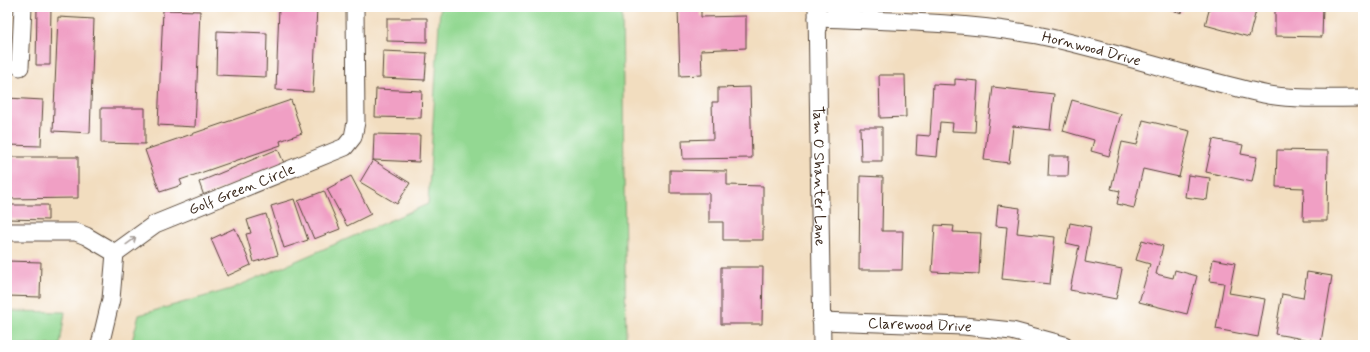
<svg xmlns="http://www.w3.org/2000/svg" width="1370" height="352" font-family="Mynerve,sans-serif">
  <rect width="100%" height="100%" fill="#fff"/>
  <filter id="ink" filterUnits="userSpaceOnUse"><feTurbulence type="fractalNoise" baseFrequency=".025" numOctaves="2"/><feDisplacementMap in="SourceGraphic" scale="8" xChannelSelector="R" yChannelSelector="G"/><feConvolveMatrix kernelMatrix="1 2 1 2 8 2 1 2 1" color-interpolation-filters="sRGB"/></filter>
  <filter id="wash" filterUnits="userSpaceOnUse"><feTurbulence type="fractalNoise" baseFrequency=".012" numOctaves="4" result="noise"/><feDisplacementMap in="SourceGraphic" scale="16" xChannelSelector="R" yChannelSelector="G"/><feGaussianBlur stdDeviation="0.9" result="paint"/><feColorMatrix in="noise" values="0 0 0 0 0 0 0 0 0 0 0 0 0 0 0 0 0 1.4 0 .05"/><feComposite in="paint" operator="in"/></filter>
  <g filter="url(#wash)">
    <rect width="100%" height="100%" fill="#f2ddbf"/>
    <g fill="#93d892" stroke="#678158">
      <polygon points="440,7 622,7 626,345 131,345 139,315 231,289 428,204"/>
      <polygon points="7,311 65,312 60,345 7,345"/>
    </g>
    <g id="blocks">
      <g fill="#f09fc4">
        <polygon points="37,7 51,7 50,65 36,65"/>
        <polygon points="279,7 317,7 313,92 276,90"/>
        <polygon points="701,7 701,17 746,16 746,48 701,50 702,75 680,76 678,8"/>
        <polygon points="1162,7 1183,7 1182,13"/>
        <polygon points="1210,7 1257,7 1249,37 1205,25"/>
        <polygon points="1275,7 1323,7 1322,37 1275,36"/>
        <polygon points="163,10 200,11 195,127 158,125"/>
        <polygon points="58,17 94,19 90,133 53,131"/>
        <polygon points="387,18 427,18 427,42 387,41"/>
        <polygon points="217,31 267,33 266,77 216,75"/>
        <polygon points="383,51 427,53 425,80 382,78"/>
        <polygon points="879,75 905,75 906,117 880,118"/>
        <polygon points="955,79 978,81 975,132 952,131 953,123 940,122 937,157 916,155 917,135 930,136 933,84 955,85"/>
        <polygon points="750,87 752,158 683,159 682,140 713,139 712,102 718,102 718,88"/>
        <polygon points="993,87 1054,94 1050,130 1013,126 1009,163 984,160"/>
        <polygon points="376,89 422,91 421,118 375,117"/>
        <polygon points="7,98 43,100 41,146 7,145"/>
        <polygon points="291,100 302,133 280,141 281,145 180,180 182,185 160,192 145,150"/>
        <polygon points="1072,100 1121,114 1109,156 1091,151 1094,140 1063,131"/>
        <polygon points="101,108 145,108 145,144 101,143"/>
        <polygon points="1143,120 1190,131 1179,177 1143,169 1134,208 1117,204 1120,191 1111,189 1122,142 1137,145"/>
        <polygon points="860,127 882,127 882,161 861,161"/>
        <polygon points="374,134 420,135 419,162 373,160"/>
        <polygon points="1213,139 1243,145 1241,154 1257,157 1252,182 1206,172"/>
        <polygon points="278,149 284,163 204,196 199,182"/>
        <polygon points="1277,150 1328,151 1327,221 1303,221 1304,188 1276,187"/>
        <polygon points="1049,156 1069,156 1068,176 1048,176"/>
        <polygon points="7,157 78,157 78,198 7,199"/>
        <polygon points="373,160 410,183 397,204 360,182"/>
        <polygon points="670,170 727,171 727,185 763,186 763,240 723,240 723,222 709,222 709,193 670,193"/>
        <polygon points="1188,175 1210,178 1207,200 1185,197"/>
        <polygon points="351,176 371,214 347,226 327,189"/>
        <polygon points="860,176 883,177 882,231 903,231 902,270 859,270"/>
        <polygon points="324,191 340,229 314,239 298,201"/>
        <polygon points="294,199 308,240 284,248 271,206"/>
        <polygon points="7,205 48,205 48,220 7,219"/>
        <polygon points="998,205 1020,208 1017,233 1055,237 1050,284 1002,279 1007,227 996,226"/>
        <polygon points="266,214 278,255 254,262 246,234 251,233 247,220"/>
        <polygon points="1070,223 1091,227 1085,262 1122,269 1116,299 1070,290 1079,246 1066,243"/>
        <polygon points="935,225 954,226 953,232 981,233 979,274 932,272"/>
        <polygon points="235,228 251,265 227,276 211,239"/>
        <polygon points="1142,240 1163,246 1156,274 1173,278 1175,270 1197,276 1187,314 1139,302 1150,264 1136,260"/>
        <polygon points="1213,259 1235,263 1229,293 1265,299 1258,337 1216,329 1224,283 1209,281"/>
        <polygon points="7,261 41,262 40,297 7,296"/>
        <polygon points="721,267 763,267 762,324 721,324"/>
        <polygon points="1307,272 1332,276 1321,342 1275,334 1282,294 1303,298"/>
      </g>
    </g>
  </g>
  <g filter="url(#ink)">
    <use href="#blocks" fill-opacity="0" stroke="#564536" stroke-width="1"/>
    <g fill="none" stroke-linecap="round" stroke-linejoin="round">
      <defs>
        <g id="street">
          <path id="s1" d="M817,7L822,345"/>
          <path id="s2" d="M817,18C890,21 965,22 1037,35C1091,46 1143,62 1196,77C1220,83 1244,90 1269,95C1300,100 1332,98 1363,98"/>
          <polyline points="20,67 23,7"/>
          <path id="s3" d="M7,232H76L86,236L115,253L155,224L345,147L353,137L356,122L355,7"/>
          <path id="s4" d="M821,321L964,326L1012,331L1064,345"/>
          <polyline points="100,345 111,299 115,253"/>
        </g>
      </defs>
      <use href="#street" stroke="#564536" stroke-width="19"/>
      <use href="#street" stroke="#fff" stroke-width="17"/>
    </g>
    <defs><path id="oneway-shaft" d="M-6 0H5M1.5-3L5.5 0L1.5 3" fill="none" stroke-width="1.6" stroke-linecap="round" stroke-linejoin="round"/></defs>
    <use stroke="#a79f9a" href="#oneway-shaft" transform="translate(131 241) rotate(-36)"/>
  </g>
  <g text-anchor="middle" stroke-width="3.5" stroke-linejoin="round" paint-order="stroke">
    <g font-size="15" fill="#3b2a1e" stroke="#fff">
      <text dy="5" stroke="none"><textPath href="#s2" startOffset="277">Hornwood Drive</textPath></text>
      <text dy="5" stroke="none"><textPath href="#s1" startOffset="169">Tam O Shanter Lane</textPath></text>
      <text dy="5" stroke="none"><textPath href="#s3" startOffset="256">Golf Green Circle</textPath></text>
      <text dy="5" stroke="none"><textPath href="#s4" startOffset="99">Clarewood Drive</textPath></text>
    </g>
  </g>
  <rect width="1370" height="352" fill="none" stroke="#fff" stroke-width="24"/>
</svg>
